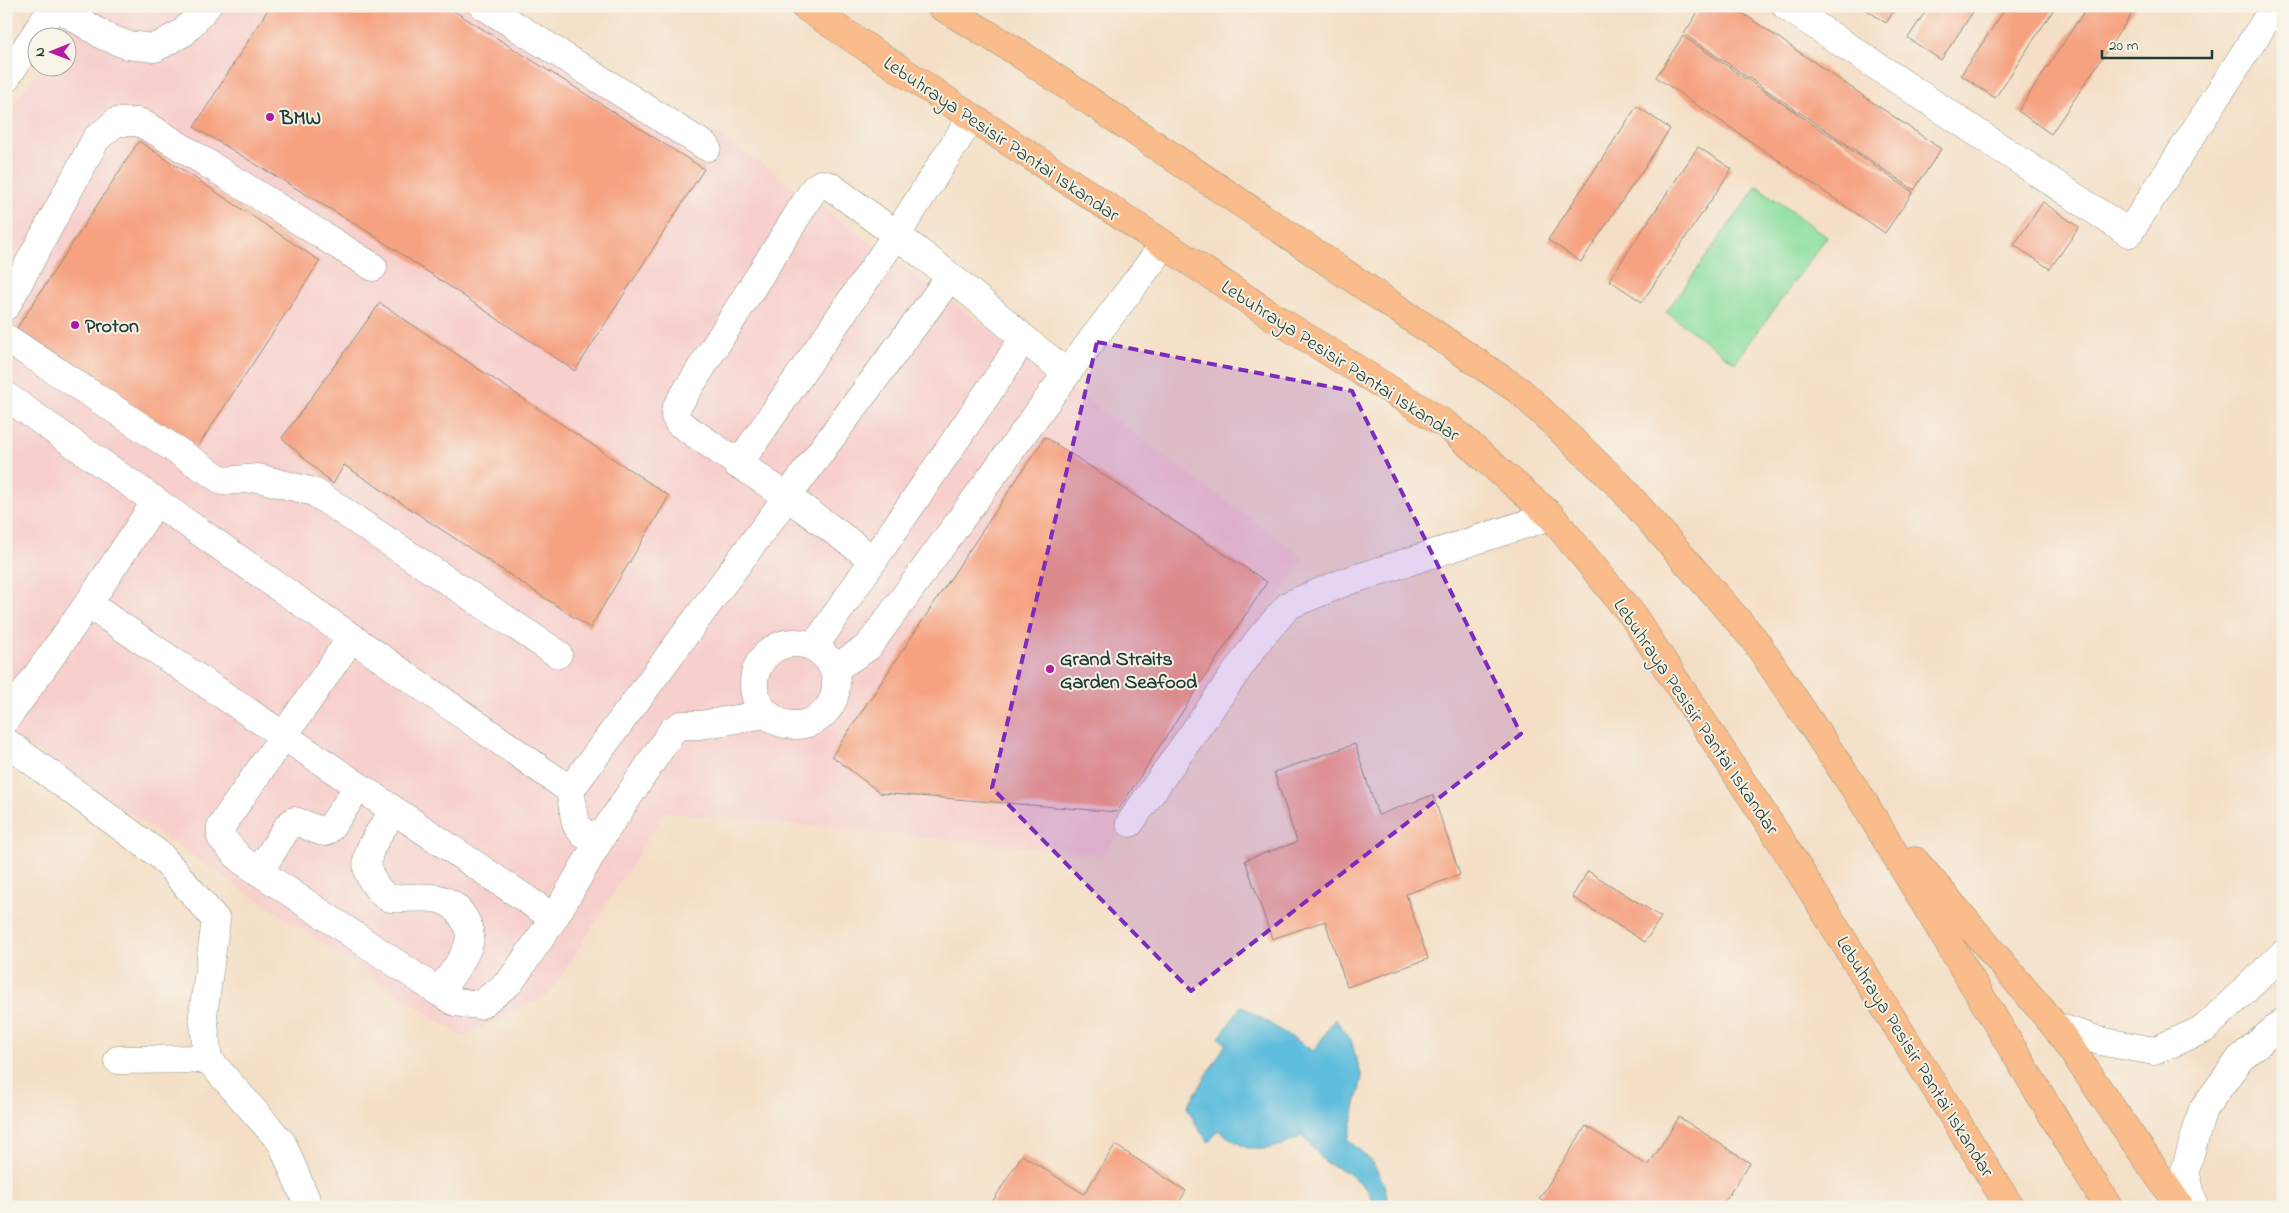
<svg xmlns="http://www.w3.org/2000/svg" width="2289" height="1213" font-family="'Indie Flower',sans-serif">
  <rect width="100%" height="100%" fill="#f7f3e8"/>
  <filter id="ink" filterUnits="userSpaceOnUse"><feTurbulence type="fractalNoise" baseFrequency=".02" numOctaves="2"/><feDisplacementMap in="SourceGraphic" scale="10" xChannelSelector="R" yChannelSelector="G"/><feConvolveMatrix kernelMatrix="1 2 1 2 8 2 1 2 1" color-interpolation-filters="sRGB"/></filter>
  <filter id="wash" filterUnits="userSpaceOnUse"><feTurbulence type="fractalNoise" baseFrequency=".0096" numOctaves="4" result="noise"/><feDisplacementMap in="SourceGraphic" scale="20" xChannelSelector="R" yChannelSelector="G"/><feGaussianBlur stdDeviation="1.12" result="paint"/><feColorMatrix in="noise" values="0 0 0 0 0 0 0 0 0 0 0 0 0 0 0 0 0 1.4 0 .05"/><feComposite in="paint" operator="in"/></filter>
  <g filter="url(#wash)">
    <rect width="100%" height="100%" fill="#f4dfc6"/>
    <polygon fill="#f7d0ce" points="79,6 511,6 746,152 1304,558 1104,855 665,812 550,994 463,1037 6,731 6,117 39,68 68,68 68,38 59,37"/>
    <polygon fill="#8ade9f" stroke="#548e6a" points="1757,186 1827,237 1735,363 1666,312"/>
    <path fill="#5fbddd" stroke="#3f7d88" d="M1241,1006L1314,1051L1335,1019L1351,1040L1362,1078L1348,1140C1374,1162 1383,1172 1389,1207H1374L1369,1191L1347,1172L1326,1163L1302,1136C1287,1145 1259,1155 1241,1145C1233,1141 1226,1135 1218,1130L1209,1142L1199,1130L1187,1107L1226,1044L1219,1038Z"/>
    <g id="blocks">
      <g fill="#f6a281">
        <polygon points="270,6 446,6 704,169 575,371 370,233 194,127"/>
        <polygon points="1702,6 1732,6 1941,149 1914,190 1684,34"/>
        <polygon points="1861,6 1897,6 1886,23"/>
        <polygon points="1929,6 1977,6 1941,60 1908,38"/>
        <polygon points="2007,6 2056,6 1995,98 1961,75"/>
        <polygon points="2088,6 2137,6 2051,134 2018,111"/>
        <polygon points="1683,36 1913,192 1885,233 1656,77"/>
        <polygon points="1637,106 1670,129 1581,262 1548,240"/>
        <polygon points="139,141 320,261 197,448 17,328"/>
        <polygon points="1698,147 1732,169 1642,302 1609,280"/>
        <polygon points="2043,202 2079,227 2050,269 2014,245"/>
        <polygon points="380,303 669,496 590,628 344,465 333,484 282,438"/>
        <polygon points="1045,437 1267,582 1117,812 880,793 832,756"/>
        <polygon points="1355,744 1378,815 1433,795 1460,875 1406,894 1428,959 1347,987 1325,921 1272,939 1245,860 1297,842 1274,772"/>
        <polygon points="1588,871 1661,917 1645,942 1572,897"/>
        <polygon points="1679,1117 1750,1163 1721,1207 1552,1207 1539,1199 1586,1126 1648,1166"/>
        <polygon points="1115,1145 1186,1191 1176,1207 989,1207 1022,1155 1084,1194"/>
      </g>
    </g>
  </g>
  <g filter="url(#ink)">
    <use href="#blocks" fill-opacity="0" stroke="#8a8e7d" stroke-width="1"/>
    <g fill="none" stroke-linecap="round" stroke-linejoin="round">
      <defs>
        <g id="minor">
          <polyline points="56,6 104,36 127,45 155,48 184,32 207,6"/>
          <polyline points="484,6 707,147"/>
          <polyline points="1786,6 2129,233 2275,6"/>
          <polyline points="6,78 54,6"/>
          <polyline points="6,306 96,139 116,122 139,122 157,132 373,267"/>
          <polyline points="6,338 223,481 258,478 314,492 558,654"/>
          <polyline points="1023,338 1067,373"/>
          <path d="M6,396C193,529 383,658 570,790L576,824L583,834L602,836L554,918L510,982L480,1005L455,1002L439,992L240,859L221,837V827L228,816L352,637"/>
          <polyline points="738,465 897,234 971,118"/>
          <polyline points="88,604 554,918"/>
          <circle cx="795" cy="684" r="41"/>
          <path d="M814,647L1004,369L1023,338C962,283 896,234 830,186L821,184L814,189L676,408L675,416L679,423L789,498L874,560"/>
          <polyline points="834,669 868,647 1067,373 1164,245"/>
          <polyline points="6,719 88,604 155,503"/>
          <polyline points="6,742 161,856 216,920 203,1015 208,1059 282,1143 309,1207"/>
          <polyline points="570,790 950,277"/>
          <path d="M394,811C379,834 354,859 376,886C379,890 384,897 390,898C394,899 401,898 405,898C428,897 450,895 463,917C469,925 472,937 468,946C463,961 448,979 439,992"/>
          <polyline points="1130,823 1260,638 1289,605 1345,582 1551,516"/>
          <polyline points="602,836 672,731 681,725 700,725 767,714"/>
          <path d="M259,872L288,826L294,821C305,823 313,830 325,832L331,827L358,787"/>
          <polyline points="2055,1026 2100,1041 2154,1051 2204,1029 2283,954"/>
          <polyline points="118,1060 208,1059"/>
          <polyline points="2194,1207 2185,1171 2203,1109 2240,1059 2283,1022"/>
        </g>
        <g id="highway">
          <polyline points="804,6 1283,323 1448,426 1551,516 1633,616 1779,838 2010,1207"/>
          <polyline points="941,6 1014,50 1521,392 1620,486 1754,639 1861,798 2108,1207"/>
          <polyline points="1915,861 2055,1026 2180,1207"/>
        </g>
      </defs>
      <use href="#minor" stroke="#8a8e7d" stroke-width="29"/>
      <use href="#highway" stroke="#8a8e7d" stroke-width="29"/>
      <use href="#minor" stroke="#fff" stroke-width="28"/>
      <use href="#highway" stroke="#fabc8b" stroke-width="28"/>
    </g>
  </g>
  <path fill="#7b2cbf" fill-opacity="0.2" stroke="#7b2cbf" stroke-width="4" stroke-dasharray="10 6" stroke-linejoin="round" d="M1097,342L1352,391L1521,734L1191,991L992,788Z"/>
  <g fill="#b5179e" stroke="#f7f3e8" stroke-width="2">
    <circle cx="270" cy="117" r="5"/>
    <circle cx="75" cy="325" r="5"/>
    <circle cx="1050" cy="669" r="5"/>
  </g>
  <g text-anchor="middle" stroke-width="4" stroke-linejoin="round" paint-order="stroke">
    <g font-size="20" font-weight="bold" fill="#1f3d34" stroke="#f7f3e8" text-anchor="start">
      <text x="280" y="124">BMW</text>
      <text x="85" y="332">Proton</text>
      <text x="1060" y="665">Grand Straits<tspan x="1060" dy="23">Garden Seafood</tspan></text>
    </g>
    <g font-size="20" fill="#1f3d34" stroke="#f7f3e8">
      <text transform="translate(1002 138) rotate(34)" y="7">Lebuhraya Pesisir Pantai Iskandar</text>
      <text transform="translate(1341 360) rotate(33)" y="7">Lebuhraya Pesisir Pantai Iskandar</text>
      <text transform="translate(1697 716) rotate(56)" y="7">Lebuhraya Pesisir Pantai Iskandar</text>
      <text transform="translate(1916 1056) rotate(58)" y="7">Lebuhraya Pesisir Pantai Iskandar</text>
    </g>
  </g>
  <rect width="2289" height="1213" fill="none" stroke="#f7f3e8" stroke-width="25"/>
  <g transform="translate(52 52) rotate(269)"><circle r="24" fill="#f7f3e8" stroke="#a1aaa0"/>
  <path d="M0-4L9 19L0 12L-9 19Z" fill="#b5179e"/>
  <text y="-8" font-size="14" font-weight="bold" text-anchor="middle" fill="#1f3d34">N</text>
  </g>
  <path d="M2102 50v8h110v-8" fill="none" stroke="#1f3d34" stroke-width="2.5"/>
  <text x="2109" y="50" font-size="15" fill="#1f3d34" stroke="#f7f3e8" stroke-width="4" paint-order="stroke">20 m</text>
</svg>
